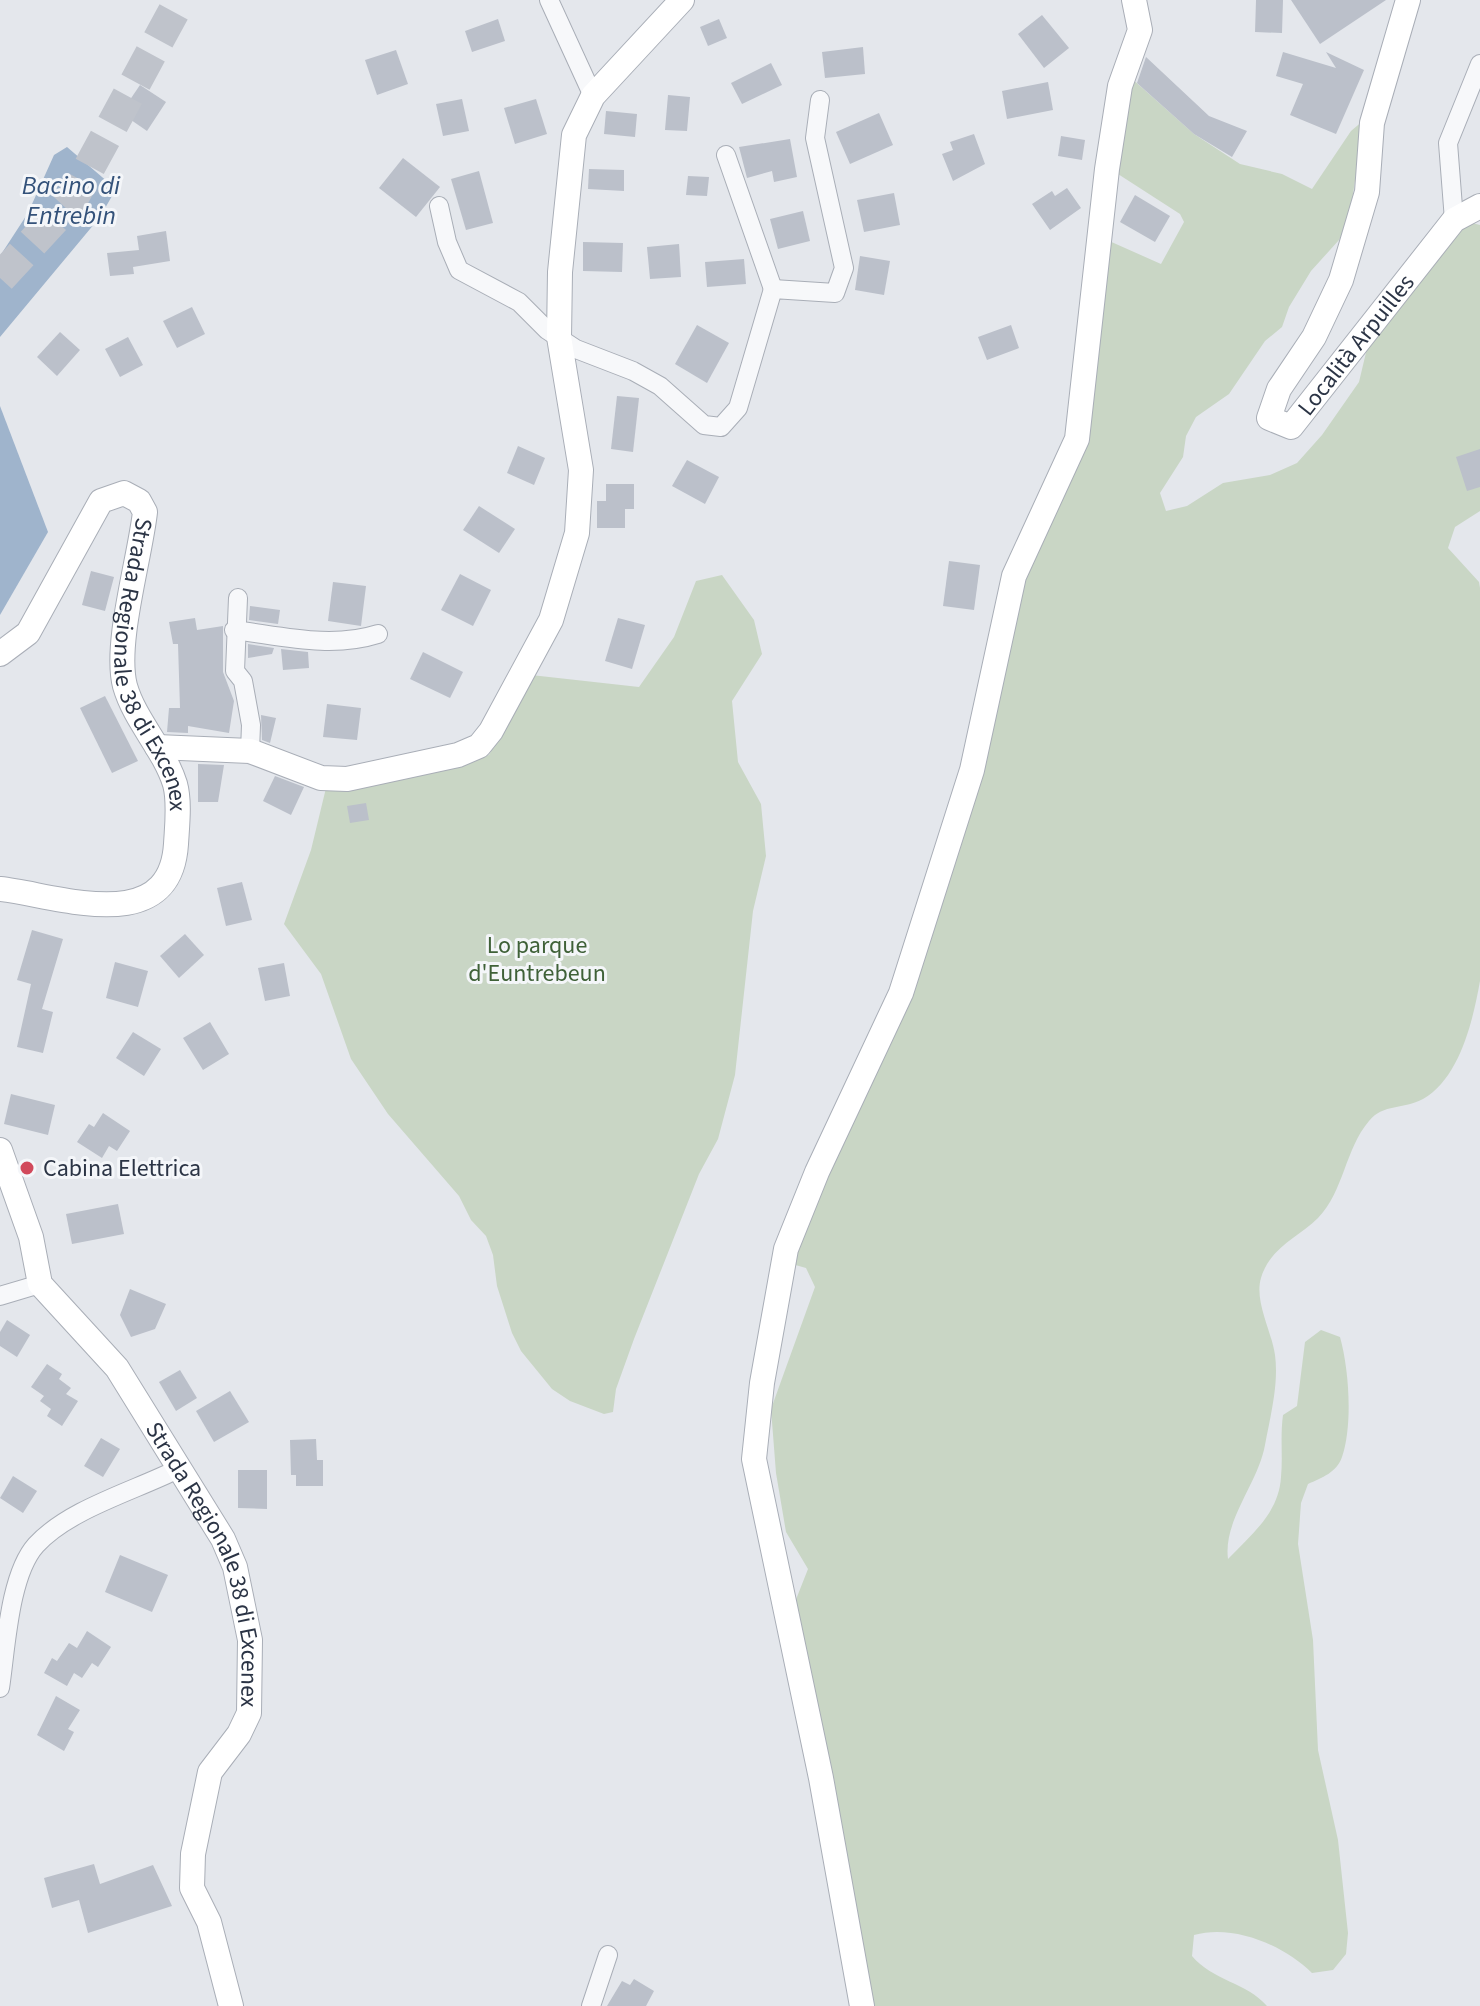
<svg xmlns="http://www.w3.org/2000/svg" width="1480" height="2006" font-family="'Source Sans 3',sans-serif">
  <rect width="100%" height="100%" fill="#e4e7ec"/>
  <g fill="#c9d6c5">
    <path d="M1130,77L1194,134L1240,164L1282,174L1312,189L1351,131L1364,120L1349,221L1339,240L1311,271L1289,307L1282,327L1265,341L1229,394L1196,417L1186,436L1183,457L1160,493L1166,511L1187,506L1223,483L1270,475L1297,463L1322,435L1359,382L1369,340L1450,237L1472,223L1480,225V511L1455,527L1448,548L1479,582L1480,588V981C1473,1020 1460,1078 1423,1099C1403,1110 1384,1103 1369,1121C1345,1149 1344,1191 1318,1218C1298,1238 1270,1247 1261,1278C1254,1301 1272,1332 1275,1355C1279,1385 1270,1417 1265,1445C1258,1484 1223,1520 1228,1559C1251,1535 1279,1513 1281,1477C1283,1456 1280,1437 1283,1415L1297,1406L1305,1342L1321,1330L1340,1337C1349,1369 1353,1425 1342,1457C1337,1472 1322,1478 1308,1484L1301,1503L1298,1544L1313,1640L1318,1750L1338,1840L1348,1933L1346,1954L1333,1970L1312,1973C1283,1945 1234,1924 1194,1935L1192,1956C1213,1981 1246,1982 1267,2006H872L795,1602L808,1569L786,1532L776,1473L771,1409L815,1287L806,1268L792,1264L814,1202L864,1101L1024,566L1057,508L1107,240L1161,264L1184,222L1180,214L1118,174Z"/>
    <polygon points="722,575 754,620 762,654 732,701 738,762 761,804 766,856 753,911 735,1075 718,1139 699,1174 634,1339 616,1389 613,1412 604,1414 570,1401 552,1389 521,1351 512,1333 497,1286 493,1255 486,1236 471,1220 459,1196 388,1114 351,1059 321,974 284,924 311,850 326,788 489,755 531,675 639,687 674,637 696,581"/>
  </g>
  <g fill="#9fb4cc">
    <polygon points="67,147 116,189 100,217 0,337 0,256 28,213 54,155"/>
    <polygon points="0,406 48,532 0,615"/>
  </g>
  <g fill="#bbc0ca">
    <polygon points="1256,0 1283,0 1282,33 1255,32"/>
    <polygon points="1291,0 1386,0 1320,44"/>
    <polygon points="1042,15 1069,48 1044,68 1018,34"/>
    <polygon points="498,19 505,41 472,52 465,31"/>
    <polygon points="719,19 727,38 708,46 700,27"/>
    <polygon points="863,47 865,74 825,78 822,52"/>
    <polygon points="396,50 408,84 377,95 365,60"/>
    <polygon points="1283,52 1336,68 1326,52 1364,70 1336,134 1290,115 1303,84 1276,76"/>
    <polygon points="1146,57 1209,116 1247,131 1232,157 1194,134 1137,83"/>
    <polygon points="771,63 782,85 742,104 731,83"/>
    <polygon points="1048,82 1053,110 1007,119 1002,91"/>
    <polygon points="140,85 166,102 147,131 121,113"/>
    <polygon points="668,95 690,97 687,131 665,130"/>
    <polygon points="462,99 469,131 443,136 436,104"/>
    <polygon points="536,99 547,134 515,144 504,108"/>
    <polygon points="606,111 637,114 635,137 604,134"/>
    <polygon points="879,113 893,145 850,164 836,132"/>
    <polygon points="974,134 985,164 953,181 942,154 953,150 950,142"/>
    <polygon points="1061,136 1085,140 1082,160 1058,156"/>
    <polygon points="790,139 797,177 774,182 772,171 747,178 739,147"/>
    <polygon points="403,158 440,187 416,217 379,188"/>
    <polygon points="589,169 624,170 624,191 588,189"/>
    <polygon points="479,171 493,223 466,230 451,179"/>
    <polygon points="688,176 709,177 707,196 686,195"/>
    <polygon points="1067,188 1081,208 1050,230 1032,204 1052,191 1055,196"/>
    <polygon points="894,193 900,225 864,232 857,200"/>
    <polygon points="1135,195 1170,216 1155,242 1120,222"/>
    <polygon points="803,211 810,241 778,249 770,219"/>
    <polygon points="166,231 170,261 133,267 134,274 110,276 107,253 139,250 137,236"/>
    <polygon points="583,242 623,243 622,272 583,271"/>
    <polygon points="679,244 681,277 650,279 647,247"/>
    <polygon points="860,256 890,261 884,295 855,290"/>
    <polygon points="744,259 746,284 707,287 705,262"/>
    <polygon points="192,307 205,334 177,348 163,321"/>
    <polygon points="697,325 729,343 707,383 675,364"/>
    <polygon points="1011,325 1019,348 987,360 978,337"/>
    <polygon points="60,332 80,350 57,376 37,357"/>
    <polygon points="128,337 143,365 120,377 105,349"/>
    <polygon points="617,396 639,398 633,452 611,449"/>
    <polygon points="518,446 545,458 534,485 507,473"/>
    <polygon points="1480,449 1480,487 1467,491 1456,457"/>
    <polygon points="687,460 719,477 705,504 672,486"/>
    <polygon points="606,484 634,484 634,509 625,509 625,528 597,528 597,501 606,501"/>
    <polygon points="479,506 515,529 499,553 463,530"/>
    <polygon points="949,561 980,565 974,610 943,606"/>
    <polygon points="91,571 114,577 105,611 82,605"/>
    <polygon points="460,574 491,590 473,626 441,610"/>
    <polygon points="333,582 366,586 361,626 328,621"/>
    <polygon points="250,606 280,610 278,624 249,620"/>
    <polygon points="195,618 197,630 223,626 223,672 234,701 229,733 188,726 188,733 167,732 169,708 180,708 178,644 173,644 169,622"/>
    <polygon points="618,618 645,625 632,669 605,661"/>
    <polygon points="248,644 274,648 272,654 248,658"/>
    <polygon points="281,649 308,652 309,668 283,670"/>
    <polygon points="423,652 463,672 450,698 410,679"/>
    <polygon points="105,696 138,761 112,773 80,708"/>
    <polygon points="327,704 361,708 357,740 323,737"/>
    <polygon points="261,715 276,718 270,743 262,740"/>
    <polygon points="198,764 224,765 218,802 198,802"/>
    <polygon points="275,776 304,787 291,815 263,801"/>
    <polygon points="366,803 369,820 350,823 347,806"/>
    <polygon points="242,882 252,920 226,926 217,888"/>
    <polygon points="32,930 63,939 42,1009 53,1012 43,1053 17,1047 31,984 17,980"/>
    <polygon points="185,934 204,955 179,978 160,956"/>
    <polygon points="115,962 148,971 138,1007 106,998"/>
    <polygon points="284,963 290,996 265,1001 258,968"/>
    <polygon points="210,1022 229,1054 203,1070 183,1038"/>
    <polygon points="133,1032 161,1049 144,1076 116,1058"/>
    <polygon points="11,1094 55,1105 48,1135 4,1124"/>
    <polygon points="103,1113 130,1131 117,1151 109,1146 102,1158 77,1142 89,1124 94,1127"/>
    <polygon points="118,1204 124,1234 72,1244 66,1214"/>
    <polygon points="130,1289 166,1304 155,1329 131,1337 120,1315"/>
    <polygon points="7,1320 30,1335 17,1357 0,1346 0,1332"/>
    <polygon points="47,1364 62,1374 59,1379 71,1388 66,1394 78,1401 62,1426 47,1416 51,1409 40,1401 44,1396 31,1387"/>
    <polygon points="180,1370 197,1398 176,1411 159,1382"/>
    <polygon points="230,1391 249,1422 214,1442 196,1411"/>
    <polygon points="101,1438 120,1449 103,1477 84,1466"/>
    <polygon points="316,1439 317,1460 323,1460 323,1486 296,1486 296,1475 291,1475 290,1440"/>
    <polygon points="238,1470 267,1470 267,1509 238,1508"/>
    <polygon points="13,1476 37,1491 23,1513 0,1498"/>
    <polygon points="120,1555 168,1575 152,1612 105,1592"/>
    <polygon points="87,1631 111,1647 98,1667 92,1663 82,1678 74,1673 67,1686 44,1673 52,1658 57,1661 69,1643 77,1648"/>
    <polygon points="56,1696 80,1710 68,1729 74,1732 64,1751 37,1735"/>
    <polygon points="94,1864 100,1884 153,1865 172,1906 88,1933 79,1900 52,1908 44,1878"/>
    <polygon points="634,1979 654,1991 646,2006 607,2006 622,1981 630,1985"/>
  </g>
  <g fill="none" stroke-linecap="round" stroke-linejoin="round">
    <polyline stroke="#bfc3cb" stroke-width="32" stroke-dasharray="32 16" stroke-linecap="butt" points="0,278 71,201 180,0"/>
    <defs>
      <g id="street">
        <polyline points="549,0 593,96"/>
        <polyline points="726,155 773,289"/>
        <polyline points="439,206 447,242 459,270 519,302 547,330 576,349 633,371 660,386 704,425 721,427 738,408 773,289 835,293 844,268 815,138 820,100"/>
        <polyline points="1454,220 1448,143 1480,64"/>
        <polyline points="238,598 235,671 243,681 251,725 250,751"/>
        <path d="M234,630C282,636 331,649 378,634"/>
        <polyline points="0,1296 40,1284"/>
        <path d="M0,1688C6,1649 9,1575 36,1545C69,1509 134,1491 178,1469"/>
        <polyline points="591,2006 608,1955"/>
      </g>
      <g id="secondary">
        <path id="s1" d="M1408,0L1372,123L1367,192L1341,280L1314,337L1279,389L1269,418L1291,427L1454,220L1480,206"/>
        <path id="s2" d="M0,654L28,633L101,501L124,493L139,501L145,512C140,558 114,644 125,686C135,721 164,749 175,784C180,802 177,826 176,844C170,939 57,895 0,889"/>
        <polyline points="157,747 250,751 321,778 347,779 458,755 479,746 491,731 551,620 577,533 581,470 559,337 560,272 574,135 593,96 682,0"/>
        <path id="s3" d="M0,1150L31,1237L40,1284L117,1368L223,1539L235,1567L250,1640L249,1713L239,1734L210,1772L193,1854L192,1888L209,1922L231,2006"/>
        <polyline points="862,2006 821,1778 754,1459 762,1383 786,1249 817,1172 901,993 972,770 1014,576 1077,439 1107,169 1120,86 1140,30 1134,0"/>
      </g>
    </defs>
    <use href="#street" stroke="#a9aeb7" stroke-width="20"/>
    <use href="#secondary" stroke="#a9aeb7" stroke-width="26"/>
    <use href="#street" stroke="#f7f8fa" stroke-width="18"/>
    <use href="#secondary" stroke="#fff" stroke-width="24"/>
  </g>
  <circle fill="#d1495b" stroke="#f4f6f9" stroke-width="3" cx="27" cy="1168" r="8"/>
  <g text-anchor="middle" stroke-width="6" stroke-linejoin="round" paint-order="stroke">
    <g font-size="24" fill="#2b3445" stroke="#f4f6f9">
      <text dy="8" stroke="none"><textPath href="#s1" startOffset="574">Località Arpuilles</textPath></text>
      <text dy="8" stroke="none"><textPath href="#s2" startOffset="400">Strada Regionale 38 di Excenex</textPath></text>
      <text dy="8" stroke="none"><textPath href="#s3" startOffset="474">Strada Regionale 38 di Excenex</textPath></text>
    </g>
    <g font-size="24" fill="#3f6138" stroke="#f4f6f9">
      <text x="537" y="953">Lo parque<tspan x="537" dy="28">d'Euntrebeun</tspan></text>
    </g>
    <g font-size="24" fill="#2b3445" stroke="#f4f6f9" text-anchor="start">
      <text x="43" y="1176">Cabina Elettrica</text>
    </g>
    <g font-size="26" font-style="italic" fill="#34527a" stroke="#f4f6f9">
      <text x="71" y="194">Bacino di<tspan x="71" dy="30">Entrebin</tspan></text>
    </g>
  </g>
</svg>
